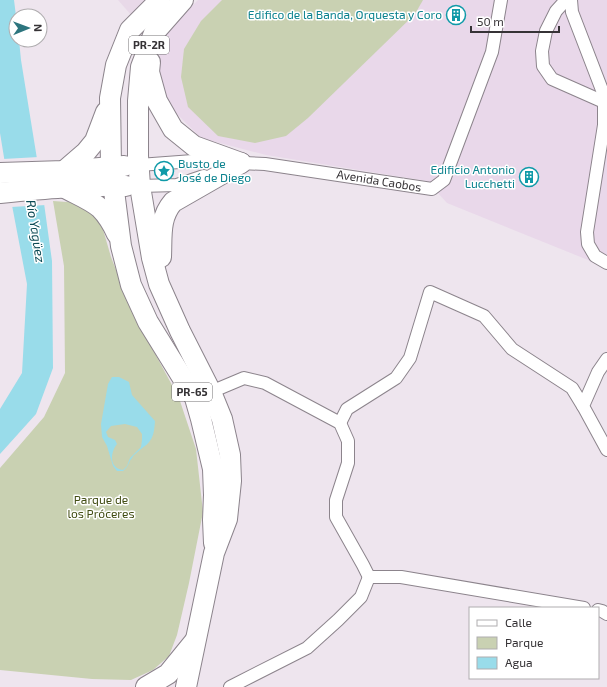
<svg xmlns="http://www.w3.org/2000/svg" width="607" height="687" font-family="'Exo 2',sans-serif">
  <rect width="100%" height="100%" fill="#eee5ee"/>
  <polygon fill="#e8d9e8" points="118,0 148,0 132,16"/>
  <polygon fill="#e9d8ea" points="198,0 607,0 607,270 588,260 447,203 427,181 266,155 201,138 168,105 158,73 161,38"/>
  <g fill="#c9d1b2">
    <polygon points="222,0 423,0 415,14 308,118 286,136 255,143 218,136 188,107 181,77 184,49 201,21"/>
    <polygon points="53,201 81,203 100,219 111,257 132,311 179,398 196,449 203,512 189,583 177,635 169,656 153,670 131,680 92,679 0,670 0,468 44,417 65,373 64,266"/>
  </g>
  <g fill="#99dcea" fill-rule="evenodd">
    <polygon points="0,0 14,0 16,16 16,40 19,40 21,60 43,196 52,261 53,368 36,414 0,454 0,409 22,373 27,284 11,200 0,133"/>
    <path d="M112,377H119L129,382L132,395L155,421C154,435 153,441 141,449C138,452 134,454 132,458C127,464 130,465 123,471H117L113,466L107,446L102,437L101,424L108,384ZM125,424L137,427L142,434V440L141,447L130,458L127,466L123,470C109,468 110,453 117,444L115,440L108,437L106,432L111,426Z"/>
  </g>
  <polygon fill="#eee5ee" points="39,157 46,205 11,207 3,159"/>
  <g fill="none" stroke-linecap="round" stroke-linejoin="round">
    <defs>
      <g id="street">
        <polyline points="566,0 556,11 546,31 542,51 543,66 552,79 604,102"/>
        <polyline points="571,0 572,12 602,90 604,102 604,125 587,232 588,244 595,256 607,263"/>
        <polyline points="139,165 193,161 265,164 432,189 444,180 492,52 501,0"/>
        <polyline points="140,186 177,185 204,176"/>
        <polyline points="607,359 598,372 583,406 607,450"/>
        <polyline points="206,394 244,378 265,383 340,423 348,441 348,463 336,500 336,517 363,565 369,577 401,577 584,608"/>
        <polyline points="340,423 347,409 396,378 410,358 430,292 484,316 512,349 572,388 583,406"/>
        <polyline points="598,610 602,611 607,614"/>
        <polyline points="230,687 307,648 338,620 361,597 369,577"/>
      </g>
      <g id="primary">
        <polyline points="160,0 130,30 116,65 110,98 111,167 121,246 131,285 148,322 195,398 201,419 213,469 214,495 213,520 214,543"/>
        <polyline points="183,0 154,33 141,67 138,101 138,156 140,186 152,258 159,284 180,331 211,392 222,419 230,455 231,481 227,519 214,553 186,687"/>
        <polyline points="150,62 149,72 157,101 173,129 194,146 241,163"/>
        <polyline points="64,171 86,152 95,141 106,112"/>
        <polyline points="0,173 64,171 124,166"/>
        <path d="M65,188C76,194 91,200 100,208C107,215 113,225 117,234"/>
        <path d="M0,193C42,189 84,185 126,186"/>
        <path d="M161,257C162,237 159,218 173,202L241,163"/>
        <polyline points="146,687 168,674 194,642"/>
      </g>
    </defs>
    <use href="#street" stroke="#8c848c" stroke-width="14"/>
    <use href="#primary" stroke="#8c848c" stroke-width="22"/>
    <use href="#street" stroke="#fff" stroke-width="12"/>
    <use href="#primary" stroke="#fff" stroke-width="20"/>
  </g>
  <defs>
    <symbol id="building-ring" viewBox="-11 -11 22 22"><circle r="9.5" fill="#fff" stroke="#0f9aa8" stroke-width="1.5"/><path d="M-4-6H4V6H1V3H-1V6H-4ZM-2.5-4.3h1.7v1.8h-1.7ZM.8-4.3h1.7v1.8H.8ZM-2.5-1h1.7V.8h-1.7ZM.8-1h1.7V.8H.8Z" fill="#0f9aa8"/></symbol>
    <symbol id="sight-ring" viewBox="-11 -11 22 22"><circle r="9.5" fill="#fff" stroke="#0f9aa8" stroke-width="1.5"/><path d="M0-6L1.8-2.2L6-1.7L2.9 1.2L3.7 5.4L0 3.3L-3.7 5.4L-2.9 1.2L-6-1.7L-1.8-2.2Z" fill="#0f9aa8"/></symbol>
  </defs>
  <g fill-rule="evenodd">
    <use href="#building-ring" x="445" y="4" width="22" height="22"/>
    <use href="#sight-ring" x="153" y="160" width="22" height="22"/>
    <use href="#building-ring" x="518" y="166" width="22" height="22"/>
  </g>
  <g text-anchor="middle" stroke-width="3" stroke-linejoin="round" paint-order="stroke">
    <g fill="#fff" stroke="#727072" stroke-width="1">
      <rect x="129" y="36" width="40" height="18" rx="3"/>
      <rect x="172" y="383" width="40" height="18" rx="3"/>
    </g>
    <g font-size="11" font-weight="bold" fill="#363336">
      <text x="149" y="49">PR-2R</text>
      <text x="192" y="396">PR-65</text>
    </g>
    <g font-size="12" fill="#0d838f" stroke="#fff" text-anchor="end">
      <text x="442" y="19">Edifico de la Banda, Orquesta y Coro</text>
      <text x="178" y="168" text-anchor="start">Busto de<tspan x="178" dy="14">José de Diego</tspan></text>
      <text x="515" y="174">Edificio Antonio<tspan x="515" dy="14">Lucchetti</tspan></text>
    </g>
    <g font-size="12" fill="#363336" stroke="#fff">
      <text transform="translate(379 181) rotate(9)" y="4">Avenida Caobos</text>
    </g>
    <g font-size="12" fill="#434e15" stroke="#fff">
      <text x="101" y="504">Parque de<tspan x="101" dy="14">los Próceres</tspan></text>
    </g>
    <g font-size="13" font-style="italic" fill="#0b4953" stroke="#fff">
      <text transform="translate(36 231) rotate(81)" y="5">Río Yagüez</text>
    </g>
  </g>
  <rect x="469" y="607" width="130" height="72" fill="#ffffff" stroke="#afadaf"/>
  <rect x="477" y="620" width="20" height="6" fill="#ffffff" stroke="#afadaf"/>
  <text x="505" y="627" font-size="12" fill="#363336">Calle</text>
  <rect x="477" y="637" width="20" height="12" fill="#c9d1b2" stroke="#afadaf"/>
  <text x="505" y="647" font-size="12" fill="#363336">Parque</text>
  <rect x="477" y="657" width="20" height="12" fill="#99dcea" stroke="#afadaf"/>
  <text x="505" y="667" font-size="12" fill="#363336">Agua</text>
  <g transform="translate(28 28) rotate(89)"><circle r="19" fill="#ffffff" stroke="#afadaf"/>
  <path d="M0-3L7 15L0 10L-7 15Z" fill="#2d757e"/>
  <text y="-6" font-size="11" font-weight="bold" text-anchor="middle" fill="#363336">N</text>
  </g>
  <path d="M471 26v6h88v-6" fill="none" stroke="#363336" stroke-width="2"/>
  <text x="477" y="26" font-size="12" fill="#363336" stroke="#ffffff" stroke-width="3" paint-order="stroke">50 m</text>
</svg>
